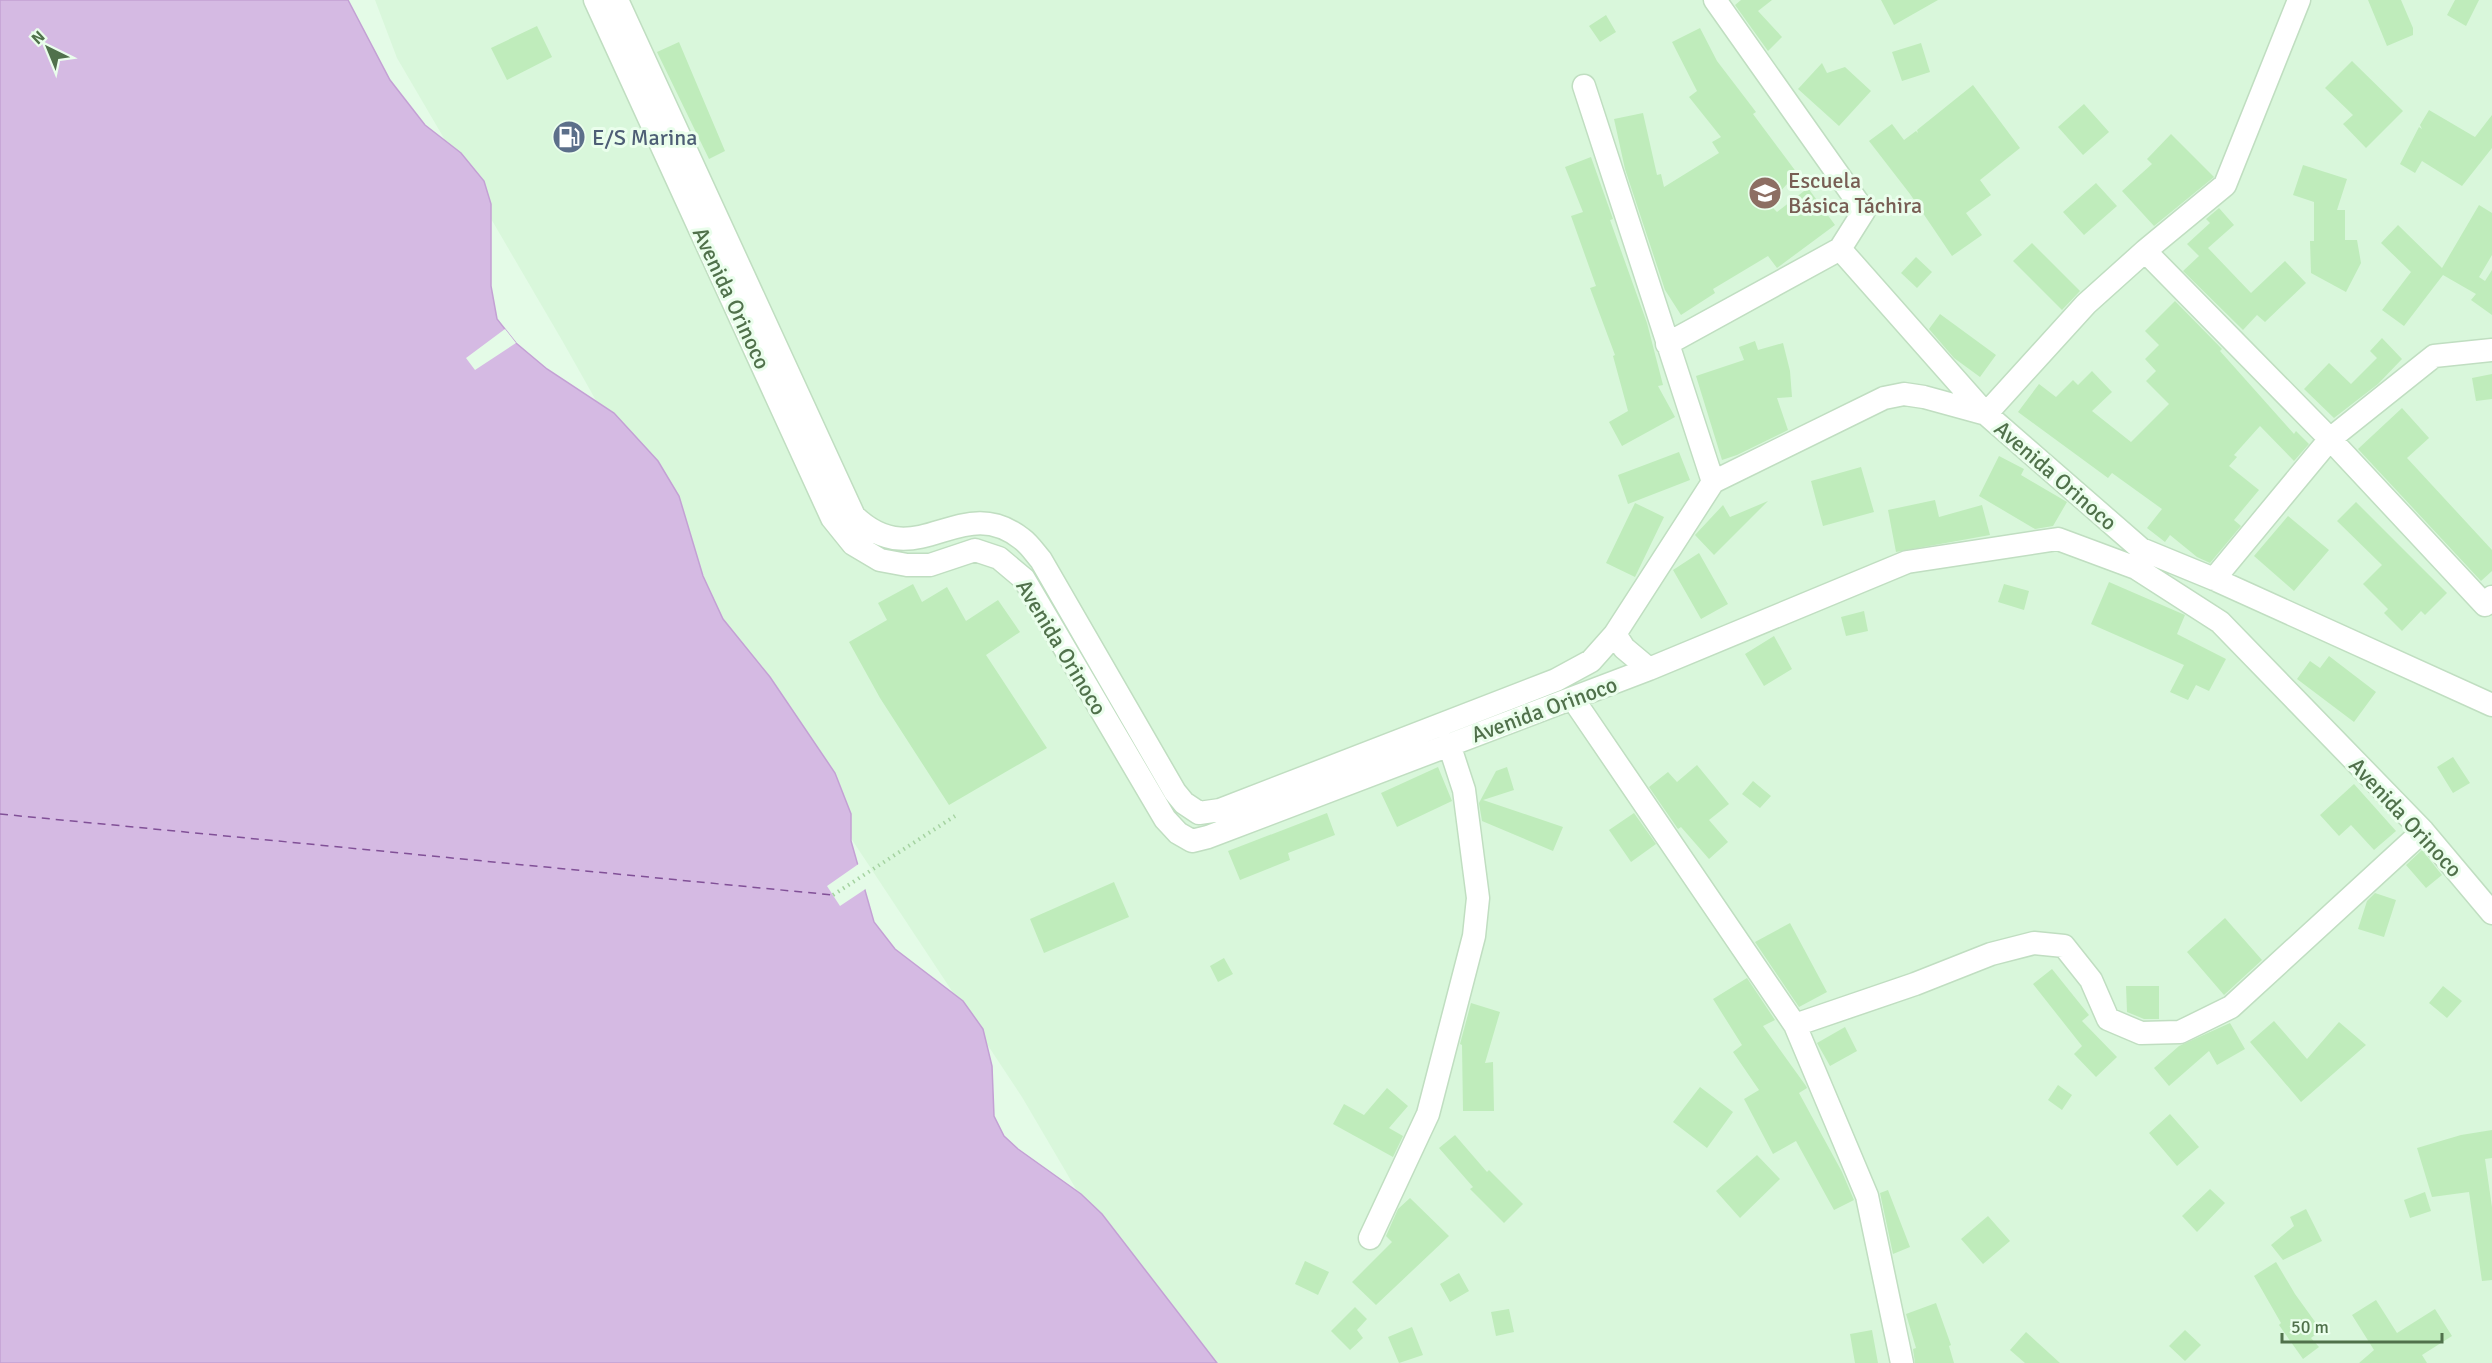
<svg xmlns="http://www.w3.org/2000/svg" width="2492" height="1363" font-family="Signika,sans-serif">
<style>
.residential{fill:#d9f7db}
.water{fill:#d5bae3;stroke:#c3a1d4;stroke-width:1.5}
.pier{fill:#e4fbe7}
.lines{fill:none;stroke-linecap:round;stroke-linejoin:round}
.ferry{stroke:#815097;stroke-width:1.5;stroke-dasharray:8 6;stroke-linecap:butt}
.building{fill:#bfecbb}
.minor-casing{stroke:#c0dec1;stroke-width:25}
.path{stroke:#a5d3a1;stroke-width:4;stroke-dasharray:1.5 4.5;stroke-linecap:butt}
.minor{stroke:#fff;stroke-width:22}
.labels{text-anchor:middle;stroke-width:6;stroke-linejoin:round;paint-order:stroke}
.service-label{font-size:22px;fill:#4e5e75;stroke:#eafeec;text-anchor:start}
.education-label{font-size:22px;fill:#785e54;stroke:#eafeec;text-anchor:start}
.street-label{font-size:22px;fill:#50714b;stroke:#eafeec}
</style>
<rect width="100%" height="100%" fill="#e4fbe7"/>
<!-- residential -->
<path class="residential" d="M375,0H2492V1363H1216L1110,1247L1022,1097L796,755L563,342L397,58Z"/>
<!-- water -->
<path class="water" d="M0,0H348L390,80L425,125L461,153L484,181L491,204V286L497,319L516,343L547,369L614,413L658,461L679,496L703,576L723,619L770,677L835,773L851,814V841L874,922L895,949L963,1001L983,1029L992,1066L994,1116L1004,1136L1018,1149L1081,1194L1102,1214L1217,1363H0Z"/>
<!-- pier -->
<path class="pier" d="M505,329L516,343L475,370L466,358Z
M860,863L867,888L840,906L827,886Z"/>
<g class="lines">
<!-- ferry -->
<path class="ferry" d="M0,814L833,895"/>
</g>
<!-- building -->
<path class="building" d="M1741,0H1772L1758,11L1782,37L1768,51L1735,5Z
M1881,0H1938L1894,25Z
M2368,0H2401L2413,28V35L2387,46Z
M2455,0H2479L2466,26L2447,15Z
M1606,15L1616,32L1600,42L1589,26Z
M537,26L552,57L507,80L491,48Z
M1700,28L1717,61L1756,112L1753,114L1797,173L1769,204L1777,212L1808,188L1835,225L1777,268L1768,256L1713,289L1715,293L1681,315L1665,290L1625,169L1614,119L1643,113L1657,175L1661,174L1664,187L1719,153L1712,142L1721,137L1689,97L1697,91L1672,42Z
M679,42L725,151L709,159L657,52Z
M1921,43L1930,72L1902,81L1892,52Z
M2352,61L2403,111L2366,148L2343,124L2353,115L2325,88Z
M1822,63L1827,73L1845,67L1871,91L1839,126L1798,89Z
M1973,85L2020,148L1980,180L1991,195L1966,213L1982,235L1952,256L1910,194L1869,141L1892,124L1904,140L1916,131L1918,133L1917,130Z
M2084,104L2109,132L2083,155L2058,127Z
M2429,110L2475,137L2492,115V148L2462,186L2422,161L2415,173L2400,164L2419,127L2422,129L2420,125Z
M2171,134L2214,177L2154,226L2122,191L2152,164L2147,159Z
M1591,157L1613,219L1610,220L1647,323L1663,385L1658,386L1675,417L1622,446L1609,422L1628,411L1613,356L1615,355L1590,288L1596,286L1571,216L1583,212L1565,167Z
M2303,165L2347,179L2337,210H2345V240H2357L2361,263L2346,292L2311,273L2310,241H2314V202L2293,195Z
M2096,183L2117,206L2084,235L2063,212Z
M2479,205L2492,213V255L2479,277L2485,281L2492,270V315L2471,300L2476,294L2443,275L2404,326L2382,310L2411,272L2381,243L2398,225L2442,268Z
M2219,208L2234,225L2208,248L2251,293L2285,261L2306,283L2265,322L2257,315L2243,330L2183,271L2199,256L2187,244L2210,223L2206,219Z
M2032,243L2080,291L2062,310L2013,261Z
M1916,257L1932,272L1917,288L1901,273Z
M2175,301L2222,349L2220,351L2294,434L2296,431L2309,444L2294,461L2260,426L2234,455L2237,457L2229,466L2259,490L2234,520L2241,526L2210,563L2197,557L2170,535L2165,542L2147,528L2162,509L2112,473L2108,478L2018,412L2039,384L2056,397L2073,380L2078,385L2092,371L2112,392L2092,411L2131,442L2169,404L2146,381L2156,371L2145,359L2159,345L2145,331Z
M1940,314L1996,355L1980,377L1954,358L1929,329Z
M2382,338L2402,359L2378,384L2334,418L2304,389L2329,363L2351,384L2377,358L2370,351Z
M1755,341L1758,350L1783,343L1790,371L1792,397L1777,398L1788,430L1737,455L1722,460L1696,376L1744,360L1739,347Z
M2492,374V399L2476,401L2472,378Z
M2402,408L2429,438L2407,458L2492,550V571L2481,581L2358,449Z
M1679,452L1690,480L1628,504L1618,475Z
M1999,456L2024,469L2021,475L2067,502L2053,526L2035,529L1979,496Z
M1861,467L1874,512L1823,526L1811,481Z
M1935,500L1939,517L1982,505L1990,535L1896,552L1888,510Z
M1768,501L1714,555L1695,535L1723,505L1730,517Z
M2356,502L2447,593L2425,615L2421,611L2402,631L2384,613L2388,609L2363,584L2382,565L2337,521Z
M1635,503L1664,517L1635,577L1606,563Z
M2288,516L2329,550L2294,591L2254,556Z
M1699,553L1728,604L1701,619L1673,570Z
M2109,582L2185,615L2177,634L2226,659L2209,691L2196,685L2188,700L2170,692L2184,665L2091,624Z
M913,584L922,602L947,587L966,621L998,600L1020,632L986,655L1047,748L949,805L880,698L849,642L887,620L878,603Z
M2004,584L2029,591L2024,610L1998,602Z
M1864,611L1868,631L1846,636L1841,617Z
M1774,636L1792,669L1764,686L1745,654Z
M2329,656L2376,692L2354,722L2297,679L2310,661L2320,668Z
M2453,757L2470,783L2453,793L2437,767Z
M1697,765L1729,804L1709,820L1728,842L1709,859L1681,827L1678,829L1649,787L1668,772L1677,782Z
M1438,767L1452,801L1397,827L1381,793Z
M1507,767L1514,790L1483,800L1563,827L1553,851L1482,821L1479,803L1496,771Z
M1753,781L1771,796L1760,808L1742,794Z
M2354,784L2396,831L2374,850L2351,825L2339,836L2320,815Z
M1327,813L1335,835L1288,853L1290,860L1240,880L1228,851Z
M1634,813L1656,844L1631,862L1609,830Z
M2422,850L2442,875L2426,888L2406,865Z
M1114,882L1129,917L1044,953L1030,919Z
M2375,893L2396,900L2384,937L2358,929L2367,901Z
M2225,918L2262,960L2224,995L2187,952Z
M1790,923L1827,992L1799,1007L1755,942Z
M1224,958L1233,974L1218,982L1210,966Z
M2052,969L2089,1015L2082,1021L2117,1057L2096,1077L2074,1054L2082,1046L2033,984Z
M1747,978L1775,1020L1763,1026L1806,1086L1807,1088L1799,1093L1842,1172L1854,1200L1834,1210L1796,1141L1773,1154L1744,1099L1759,1090L1733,1052L1742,1045L1713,999Z
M2126,986H2159V1019H2144L2127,1012Z
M2443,986L2462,1001L2447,1018L2429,1003Z
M1471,1003L1500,1012L1485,1063L1493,1062L1494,1111H1463L1462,1045L1460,1044Z
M2274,1021L2307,1059L2339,1022L2366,1045L2301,1102L2250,1042Z
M2230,1023L2245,1049L2217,1065L2209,1051L2169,1086L2154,1068L2179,1046Z
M1845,1027L1857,1051L1830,1066L1817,1043Z
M2058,1085L2072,1095L2062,1110L2048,1100Z
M1700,1087L1733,1112L1707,1148L1673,1122Z
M1387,1088L1408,1106L1389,1128L1403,1136L1393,1157L1333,1124L1344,1104L1364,1115Z
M2170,1114L2199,1147L2177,1166L2149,1133Z
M2492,1130V1158L2485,1159L2492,1207V1280L2482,1281L2469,1192L2432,1197L2417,1148L2461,1135Z
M1455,1135L1487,1172L1489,1170L1523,1204L1504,1223L1470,1189L1473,1187L1439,1148Z
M1757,1155L1780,1179L1740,1218L1716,1191Z
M2210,1189L2225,1203L2197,1232L2182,1216Z
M1888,1190L1910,1247L1893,1254L1880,1193Z
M2425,1192L2431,1211L2410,1218L2404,1200Z
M1410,1198L1449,1236L1376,1305L1352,1282L1392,1242L1386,1236L1398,1209Z
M2306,1209L2322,1241L2283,1260L2271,1245L2294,1226L2290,1217Z
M1988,1216L2010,1241L1983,1264L1961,1239Z
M1305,1261L1329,1272L1318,1295L1295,1284Z
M2276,1262L2295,1294L2321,1330L2311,1338L2319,1347L2303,1359L2279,1325L2281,1323L2254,1276Z
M1459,1273L1469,1291L1450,1302L1440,1284Z
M2376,1300L2397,1333L2435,1309L2452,1336L2422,1355L2427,1363H2359L2374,1350L2352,1315Z
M1936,1303L1951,1345L1949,1346L1954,1363H1915L1913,1349L1916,1348L1906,1314Z
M1355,1307L1367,1319L1357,1330L1363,1338L1350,1350L1331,1331Z
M1509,1309L1514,1332L1496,1336L1491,1312Z
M1412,1327L1423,1355L1399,1363L1388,1337Z
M1872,1330L1878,1363H1855L1850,1334Z
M2185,1330L2201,1345L2185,1361L2169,1346Z
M2026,1332L2060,1363H2025L2010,1350Z"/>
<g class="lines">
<defs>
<path id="minor" d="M595,0L832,518L853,544L880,560L907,565H930L975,550L999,558L1024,579L1165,819L1178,833L1192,841L1208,837L1649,669L1907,562L2058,539L2136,568L2220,622L2423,831L2492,913
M617,0L854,516C917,577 960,490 1022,539C1029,544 1035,553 1041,560L1175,792L1184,803L1199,813L1220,810L1556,680L1591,661L1615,634
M1715,0L1864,211L1840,249
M1584,86L1713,482
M2145,251L2330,439L2485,605L2492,597
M1667,344L1840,249L1986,414L2086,304L2145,251L2225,185L2299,0
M2214,579L2330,439L2434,356L2492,350
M1649,669L1624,648L1615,634L1713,482L1884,398L1904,394L1924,397L1986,414L2141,549L2214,579L2492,705
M1573,699L1795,1025L1867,1196L1902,1363
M1795,1025L1915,984L1991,954L2034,943L2064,946L2091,980L2108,1019L2141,1033L2180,1032L2231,1007L2423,831
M1370,1238L1428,1114L1474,936L1478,898L1464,790L1449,744"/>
</defs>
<!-- minor casing -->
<use href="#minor" class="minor-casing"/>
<!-- path -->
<path class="path" d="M833,895L955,816"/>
<!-- minor -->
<use href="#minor" class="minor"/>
</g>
<!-- icons -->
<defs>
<symbol id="fuel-disc" viewBox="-11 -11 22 22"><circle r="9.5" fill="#5c6f8a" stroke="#eafeec"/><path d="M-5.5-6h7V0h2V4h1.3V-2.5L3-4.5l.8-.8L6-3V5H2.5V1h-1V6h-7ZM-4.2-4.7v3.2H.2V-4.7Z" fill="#fff"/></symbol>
<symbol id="school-disc" viewBox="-11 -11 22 22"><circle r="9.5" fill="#8d6e63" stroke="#eafeec"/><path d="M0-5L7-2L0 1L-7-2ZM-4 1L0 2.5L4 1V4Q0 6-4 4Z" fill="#fff"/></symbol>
</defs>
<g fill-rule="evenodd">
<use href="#fuel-disc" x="550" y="118" width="38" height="38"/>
<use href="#school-disc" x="1746" y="174" width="38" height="38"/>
</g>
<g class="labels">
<!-- service labels -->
<g class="service-label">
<text x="592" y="145">E/S Marina</text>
</g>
<!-- education labels -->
<g class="education-label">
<text x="1788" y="188">Escuela<tspan x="1788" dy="25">Básica Táchira</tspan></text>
</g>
<!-- street labels -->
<g class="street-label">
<text transform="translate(732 298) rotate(65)" y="8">Avenida Orinoco</text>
<text transform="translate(2056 475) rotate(41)" y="8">Avenida Orinoco</text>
<text transform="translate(1062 647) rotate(59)" y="8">Avenida Orinoco</text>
<text transform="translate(1544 709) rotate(-20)" y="8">Avenida Orinoco</text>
<text transform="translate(2406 817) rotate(47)" y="8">Avenida Orinoco</text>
</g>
</g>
<!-- north arrow -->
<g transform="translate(48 48) rotate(317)" stroke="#eafeec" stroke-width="4.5" paint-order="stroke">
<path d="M0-4.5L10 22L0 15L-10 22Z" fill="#50714b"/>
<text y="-9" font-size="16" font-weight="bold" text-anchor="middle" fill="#50714b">N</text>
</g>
<!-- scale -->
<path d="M2282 1333v9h160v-9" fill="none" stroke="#50714b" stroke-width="3"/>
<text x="2291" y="1333" font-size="18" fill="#50714b" stroke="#eafeec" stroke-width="4.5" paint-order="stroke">50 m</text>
</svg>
